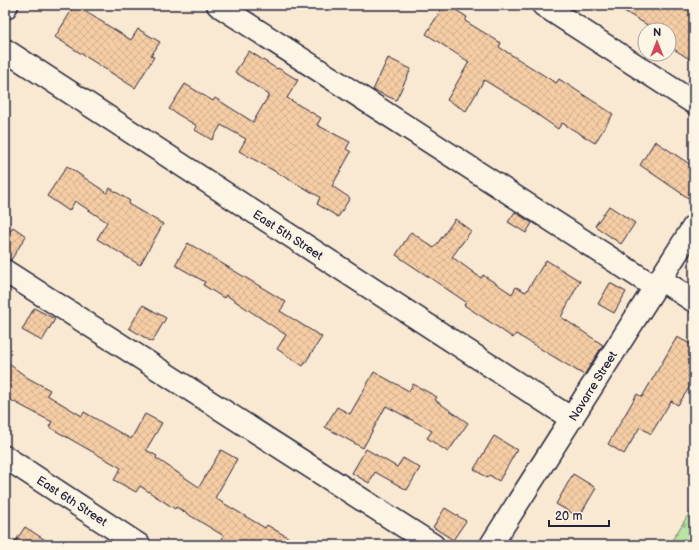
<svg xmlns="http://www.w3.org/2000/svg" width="699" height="550" font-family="'Balsamiq Sans',sans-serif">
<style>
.cemetery{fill:url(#cemetery-stones);stroke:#6e836e}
.building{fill:url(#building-cross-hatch);stroke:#22223b}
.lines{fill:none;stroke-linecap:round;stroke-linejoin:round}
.minor-casing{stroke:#22223b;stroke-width:25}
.minor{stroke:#fcf5e5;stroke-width:22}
.labels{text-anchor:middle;stroke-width:4;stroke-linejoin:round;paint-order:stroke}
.street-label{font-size:12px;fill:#22223b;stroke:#fcf5e5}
</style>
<defs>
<pattern id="cemetery-stones" width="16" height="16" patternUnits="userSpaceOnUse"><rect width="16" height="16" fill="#b9e4a2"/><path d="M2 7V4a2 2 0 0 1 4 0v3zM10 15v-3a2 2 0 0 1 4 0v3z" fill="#9fc38c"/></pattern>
<pattern id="building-cross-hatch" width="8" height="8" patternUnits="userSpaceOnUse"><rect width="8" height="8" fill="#f6cda5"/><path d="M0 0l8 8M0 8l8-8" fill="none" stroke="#d3b08f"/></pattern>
</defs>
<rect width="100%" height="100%" fill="#fae9d2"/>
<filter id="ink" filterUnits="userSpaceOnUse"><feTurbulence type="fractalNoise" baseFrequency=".025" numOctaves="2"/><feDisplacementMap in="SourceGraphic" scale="8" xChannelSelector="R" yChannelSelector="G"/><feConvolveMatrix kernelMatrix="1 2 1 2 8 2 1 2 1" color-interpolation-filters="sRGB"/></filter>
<g filter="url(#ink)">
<!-- cemetery -->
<path class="cemetery" d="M692,509L694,510V545H669Z"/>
<!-- building -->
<path class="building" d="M75,5L131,40L138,29L160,42L151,56L154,57L135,88L55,37Z
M444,5H448L467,17L465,21L501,43L499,47L556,83L559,79L613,114L595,143L562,123L558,129L515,99L484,80L466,111L447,100L469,62L426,34Z
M614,5H694V62L669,46V30H647L649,26Z
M249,51L277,69L278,68L298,80L287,98L321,118L317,125L350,142L346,149L351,152L332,186L350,198L338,217L317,204L320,197L239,151L246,139L221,125L212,140L195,130L197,126L169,109L185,84L213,101L215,98L253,122L269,95L235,72Z
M388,58L411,69L396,100L373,90Z
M655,141L694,167V202L640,165Z
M67,166L107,193L110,188L130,201L128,204L163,224L140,265L97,239L107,222L75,201L69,211L47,196Z
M609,206L635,223L621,244L595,226Z
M515,212L532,223L526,233L508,222Z
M455,219L471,231L452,257L481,278L483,275L512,294L516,287L526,292L546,260L580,281L561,317L603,345L584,375L516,334L513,338L493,324L464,305L466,302L396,255L411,232L434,248Z
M13,227L26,236L11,260L5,259V239Z
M188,243L286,302L280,311L322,337L303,366L277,349L286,335L226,295L224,298L203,285L205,282L175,265Z
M610,283L626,292L614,313L598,304Z
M143,305L166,318L152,342L129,328Z
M34,308L55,319L42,341L22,330Z
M677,337L694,346V380L678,405L671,401L651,434L640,427L624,454L608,444L637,394L642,397Z
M5,361L28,378L50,390L47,395L82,416L84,412L131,439L145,414L162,423L146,450L157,456L156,458L199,487L221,450L237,459L215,498L265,528L267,525L301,545H231L222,539L224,536L176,507L175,509L140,486L136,492L114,480L121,468L49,427L52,422L5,397Z
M374,372L409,391L413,384L437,397L435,400L468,423L448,452L427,438L432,431L386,406L363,448L325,427L337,407L350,414Z
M494,436L517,450L499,481L489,475L487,478L474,469Z
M366,449L397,467L403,458L420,468L407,490L375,472L369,483L352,473Z
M573,474L596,488L579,517L556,504Z
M445,508L466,521L453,540L433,527Z
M25,527L53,545H13Z"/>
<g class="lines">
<defs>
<path id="minor" d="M218,5L655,287
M543,5L694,103
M5,8L7,5
M5,50L572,419
M5,271L433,545
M660,279L694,301
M5,457L139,545
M491,545L694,226"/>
</defs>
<!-- minor casing -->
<use href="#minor" class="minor-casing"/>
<!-- minor -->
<use href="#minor" class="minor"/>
</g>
</g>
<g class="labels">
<!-- street labels -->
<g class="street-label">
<text transform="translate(288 235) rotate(33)" y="4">East 5th Street</text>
<text transform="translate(593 386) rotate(-58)" y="4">Navarre Street</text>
<text transform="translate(72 501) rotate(33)" y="4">East 6th Street</text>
</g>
</g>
<!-- margin -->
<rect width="699" height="550" fill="none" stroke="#fcf5e5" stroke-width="20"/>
<rect x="10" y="10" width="679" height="530" fill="none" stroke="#22223b" stroke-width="1.5" filter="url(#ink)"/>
<!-- north arrow -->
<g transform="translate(657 42)"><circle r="19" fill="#fcf5e5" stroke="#a5a1a1"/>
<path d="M0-3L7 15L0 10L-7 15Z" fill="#d1495b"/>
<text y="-6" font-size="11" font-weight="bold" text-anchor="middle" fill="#22223b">N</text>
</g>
<!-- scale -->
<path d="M549 520v6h60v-6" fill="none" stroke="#22223b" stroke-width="2"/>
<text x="555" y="520" font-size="12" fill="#22223b" stroke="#fcf5e5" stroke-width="3" paint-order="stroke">20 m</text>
</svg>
